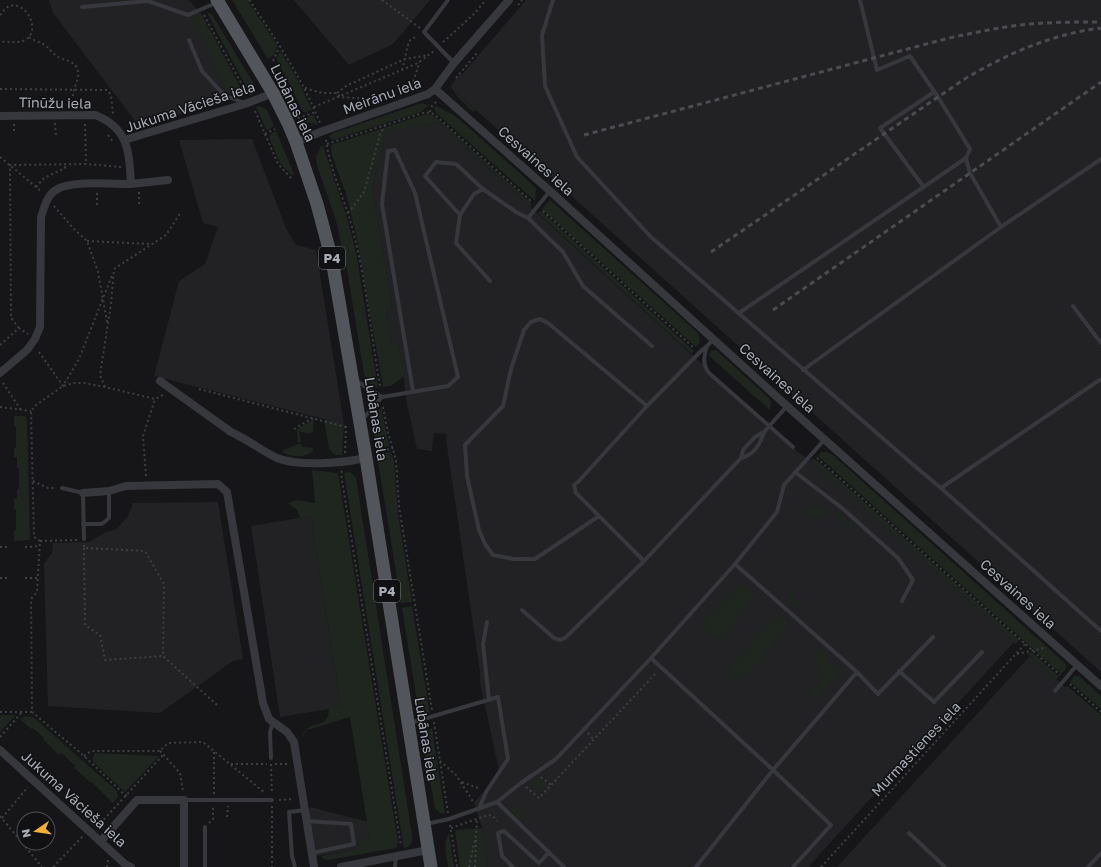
<svg xmlns="http://www.w3.org/2000/svg" width="1101" height="867" font-family="'Golos Text',sans-serif">
<style>
.built{fill:#222225}
.green{fill:#1e261f}
.lines{fill:none;stroke-linecap:round;stroke-linejoin:round}
.path{stroke:#3d3f44;stroke-width:2;stroke-dasharray:2 3;stroke-linecap:butt}
.service{stroke:#37383d;stroke-width:4}
.minor{stroke:#37383d;stroke-width:8}
.primary{stroke:#53555c;stroke-width:13}
.rail{stroke:#4a4c52;stroke-width:3;stroke-dasharray:5 4;stroke-linecap:butt}
.labels{text-anchor:middle;stroke-width:3;stroke-linejoin:round;paint-order:stroke}
.shield{fill:#111113;stroke:#7b7e86;stroke-width:1}
.shield-label{font-size:13px;font-weight:bold;fill:#a8adb8}
.street-label{font-size:14px;fill:#a8adb8;stroke:#111113}
</style>
<rect width="100%" height="100%" fill="#161618"/>
<!-- built -->
<path class="built" d="M49,0H189L203,17L232,88L222,102L139,126L53,13Z
M294,0H430L393,44L349,65Z
M526,0H1101V672L456,92L453,85Z
M438,122L798,452L813,462L981,611L1014,642L808,867H488L482,828L474,802L500,775L480,683V672L446,439L447,434L434,433L432,451L417,449L407,404L399,346L392,347L386,308L392,307L372,188L387,130Z
M252,139L286,228L296,245L316,250L344,424L154,376L179,281L205,264L218,227L203,223L179,140Z
M218,502L243,659L233,661L160,713L48,706L44,564L52,553L53,543L89,542L106,532L117,529L128,516L133,503Z
M311,516L341,707L280,717L251,526Z
M1030,656L1101,719V867H837Z
M311,807L367,822L369,836L357,842L358,849L316,856L313,850L307,809H310Z"/>
<!-- green -->
<path class="green" d="M232,0H247L278,46L274,55L268,59Z
M201,13L244,94H230L224,88L196,23L192,24V18Z
M207,13H211L254,84L255,90L253,94L251,96Z
M280,50L298,80L312,110L306,112H303L277,59Z
M460,74L461,75L453,85L456,92L475,110L473,112L457,96L451,87L452,84Z
M422,103L429,105L421,112L333,140L329,137L333,133Z
M260,106L267,110L274,126L268,130L266,129L256,107Z
M436,106L452,114L466,125L536,188L535,201L436,113L434,108Z
M426,114L432,115L438,119L532,204L531,207L438,122L387,131L372,188L392,307L386,309L392,346H399L404,376L391,386L383,387L356,234L346,194L332,155L331,145Z
M312,115L314,116L318,125L306,122L302,120Z
M276,131L294,174L292,175L280,163L269,137L270,135Z
M321,146H323L347,218L356,252L378,388L371,385L364,374L347,269L336,221L317,165L316,157Z
M550,200L698,333C700,339 701,342 696,347L542,209Z
M541,211L694,351L692,354L538,213Z
M712,350H716L769,398L771,403L770,410L708,355Z
M381,408L389,446L377,448C374,434 367,417 381,408Z
M14,416H25L27,419L30,540L14,541V531L16,530V509H14V499H17V489H19V468H17V457H14V448L16,447V427L14,426Z
M314,419L313,432L308,434L299,431L301,442L298,443L297,429Z
M324,419L344,424L342,455H335L329,449Z
M298,444H301L303,447L313,448V451C305,458 290,458 282,451Z
M391,452L394,461L398,514L412,602L401,603L377,455Z
M821,452H827L833,455L1066,664V669L1061,674L818,456Z
M813,459L818,461L1019,640L1016,644L981,611L810,460Z
M312,470L338,473L398,842L396,848L328,860L324,859L321,856L358,849L357,842L359,840L369,836L367,824L351,820L350,818L367,822L350,717L307,730L299,741C301,738 303,733 306,730C316,720 328,729 329,708L341,706L311,516L300,518L297,510L288,503L297,500L315,503Z
M350,472L356,478L412,835C413,842 411,846 404,849L344,473Z
M817,507L824,508L828,511L820,519L810,516L807,512L811,508Z
M837,511L843,515L856,527L852,530L834,513Z
M741,582L753,594L752,601L726,634L718,640L701,625Z
M782,586L800,602L796,606L790,599Z
M412,606L430,714C422,712 420,708 417,701L402,608Z
M778,614L790,624C783,632 775,639 769,648C756,664 756,670 736,681L728,670Z
M818,649L839,672L815,700L811,693L824,676L813,652Z
M1027,653H1033L1059,677L1056,679Z
M1074,676H1079L1101,696V709L1070,682Z
M1067,686L1101,715V719L1065,688Z
M0,715H15V716L0,732Z
M25,716L33,717L117,791L118,797L113,803L92,782L91,783L74,768L75,766L61,753L59,755L43,739L44,738L33,728L31,729L20,719Z
M432,728L445,814L440,813L435,808L423,742C425,737 426,731 432,728Z
M95,753L159,756L125,792L93,762V757Z
M542,779L548,783L540,790L532,783L537,780Z
M514,805L525,815L520,820L509,809Z
M482,828L488,867H460L455,830Z
M449,833L454,867H448C447,855 442,843 449,833Z"/>
<g class="lines">
<!-- path -->
<path class="path" d="M249,0C276,39 302,78 320,123
M382,0L420,28
M518,5L522,0
M0,15C3,12 5,8 9,6C26,0 42,31 25,40C18,44 8,41 0,42
M204,15L247,94
M29,37C34,41 41,42 46,46C50,49 53,54 58,57C65,61 75,60 78,71C80,79 73,87 73,96
M443,42L473,15L486,0
M273,61L280,46
M402,70L409,41L417,36
M456,78L477,53
M305,88L322,93H337L340,97L382,100
M0,89L107,90L111,95L113,114
M410,91L420,61
M337,93L346,86L405,59L429,55
M314,107L418,63L434,51
M255,111L278,164L293,180
M430,112L432,106L436,102
M298,118L316,112
M55,123L56,136
M14,124V133
M85,124L86,164
M265,134L275,129
M108,135L114,143
M326,140C330,170 344,198 352,227C366,279 371,334 380,386
M327,144L426,112L434,114L532,202
M0,157L42,192
M36,187L44,178L65,168V165
M139,192V207
M97,193V207
M54,206L73,228L87,241L98,272L107,322
M543,211L694,348
M348,213L359,199L364,192L380,135L385,125
M87,241L150,244
M19,328L11,318L10,165L86,164L121,167
M0,345L19,328L28,334
M39,352L63,386L79,359L113,273
M3,383L21,410
M105,387L100,375L111,304L114,269L166,235L181,212
M199,389L346,427
M0,407L31,411
M383,407L388,433L396,460L399,506L432,710
M294,429L313,418
M377,452L393,448
M345,453L346,425
M817,458L1060,675
M342,471L341,474L401,846
M146,476L143,436L155,399
M33,481L48,488H56
M77,540L40,541L37,592L31,599L32,712L84,756L125,795L129,797
M40,541L34,537L31,411L36,405L63,386L75,383H84L105,387L155,399L163,395
M84,545V548L145,551L164,584L163,656L217,705
M0,547H7
M25,547L39,546
M84,548L85,625L100,635L105,660L163,656
M0,578H7
M25,578H38
M1017,654L1044,648
M1070,684L1101,712
M0,712H32
M434,722L448,813
M588,733L594,740
M0,737L22,712
M160,751L180,773L183,791
M84,756L91,751H160L168,743L203,742L265,793
M440,761L456,775L474,803
M231,764H267
M271,764L272,794
M275,764H289
M541,777L551,785
M462,782C468,785 474,786 480,789
M526,787L539,798L657,672
M214,794V751
M279,800L294,799
M272,806V867
M0,816L42,867
M227,817L228,806
M2,818L28,787
M209,823L213,819V806
M450,825L457,867
M97,827L163,755
M451,828L488,815L493,816L497,821
M53,867L83,836
M107,867L108,860
M469,867L476,835L477,819
M475,867L476,840
M821,867L1025,644"/>
<!-- service -->
<path class="service" d="M448,0L424,32L454,63
M553,0L542,35L545,86L577,157L651,237L917,468L941,488L1101,631
M82,7L148,1L188,15L216,3
M189,40L202,71L224,95L244,103
M966,158L970,173L1001,227
M923,186L880,128L934,92
M483,189L474,194L460,215L456,243L490,281
M460,215L425,176L436,162L456,164L483,189L516,212L528,218L550,191
M528,218L563,252L583,286L652,346
M1073,306L1101,343
M739,313L966,158L970,149L938,97L910,56L877,70L860,0
M707,346C704,356 702,364 709,373L793,447
M803,370L1001,227L1101,159
M355,380L382,397
M647,406L703,349L707,346L714,339
M362,420L382,397L448,386L458,377L415,193L395,150L388,151L382,204L413,391
M741,458C754,455 760,445 764,432
M795,472L842,508L898,558L913,580L902,601
M62,488L83,493L84,539
M941,488L1101,379
M83,524H102L109,518V491
M644,561L741,458L743,450L755,437L764,432L787,406
M735,564L857,672L878,694L933,637
M522,610L554,638L560,640L565,638L644,561L576,493L574,485L578,482L647,406L548,323L540,319L531,322L524,330L511,369L503,406L465,445L467,476L479,530L485,544L493,555L514,559H535L599,516
M487,622L483,644L489,700
M651,658L773,770L831,825L793,867
M899,671L934,702L982,652
M1055,691L1077,665
M410,723L498,697L508,759L486,792L479,809
M271,758L270,732L273,722
M184,800H272
M497,802L564,867
M307,821L351,824L354,844L312,853
M426,824L449,819L497,802L521,783L556,759L651,658L735,564L777,512L784,485L825,439
M909,833L945,867
M205,867V827
M295,867L292,856L289,812L305,810
M395,867L396,856
M513,867L502,856L498,833L504,831L539,863L549,852
M696,867L773,770L857,672
M1088,867L1101,853"/>
<!-- minor -->
<path class="minor" d="M435,89L550,191L787,406L1101,686
M0,116L95,115C129,128 129,152 131,184C113,184 70,180 56,190C47,195 44,208 41,217L40,327L35,339L27,350L0,373
M124,140L245,104L273,93
M296,142L323,131L428,94L435,89L454,63L509,0
M131,184L168,180
M160,381L231,432C247,439 262,451 277,458C299,467 342,463 366,458
M83,493L109,491L126,486L218,484L227,492L263,703L269,719L287,732L294,742L314,867
M0,750L125,864L131,867
M101,841L137,800H184V867
M341,867L428,850"/>
<!-- primary -->
<path class="primary" d="M217,0L273,93L288,123L296,142L317,204L332,260L366,458L431,867"/>
<!-- rail -->
<path class="rail" d="M584,135L949,38C973,33 996,28 1020,25C1047,22 1074,22 1101,22
M711,252L963,80C1006,54 1052,34 1101,28
M773,310L1101,82"/>
</g>
<g class="labels">
<!-- shield labels -->
<g class="shield">
<rect x="319" y="247" width="26" height="22" rx="3"/>
<rect x="374" y="580" width="26" height="22" rx="3"/>
</g>
<g class="shield-label">
<text x="332" y="263">P4</text>
<text x="387" y="596">P4</text>
</g>
<!-- street labels -->
<g class="street-label">
<text transform="translate(382 96) rotate(-20)" y="5">Meirānu iela</text>
<text transform="translate(55 103) rotate(1)" y="5">Tīnūžu iela</text>
<text transform="translate(293 103) rotate(64)" y="5">Lubānas iela</text>
<text transform="translate(190 107) rotate(-18)" y="5">Jukuma Vācieša iela</text>
<text transform="translate(536 161) rotate(42)" y="5">Cesvaines iela</text>
<text transform="translate(777 378) rotate(42)" y="5">Cesvaines iela</text>
<text transform="translate(376 419) rotate(81)" y="5">Lubānas iela</text>
<text transform="translate(1018 594) rotate(42)" y="5">Cesvaines iela</text>
<text transform="translate(426 739) rotate(81)" y="5">Lubānas iela</text>
<text transform="translate(916 749) rotate(-47)" y="5">Murmastienes iela</text>
<text transform="translate(74 799) rotate(42)" y="5">Jukuma Vācieša iela</text>
</g>
</g>
<!-- north arrow -->
<g transform="translate(36 831) rotate(257)"><circle r="19" fill="#111113" stroke="#4d4f55"/>
<path d="M0-3L7 15L0 10L-7 15Z" fill="#f2b134"/>
<text y="-6" font-size="11" font-weight="bold" text-anchor="middle" fill="#a8adb8">N</text>
</g>
</svg>
